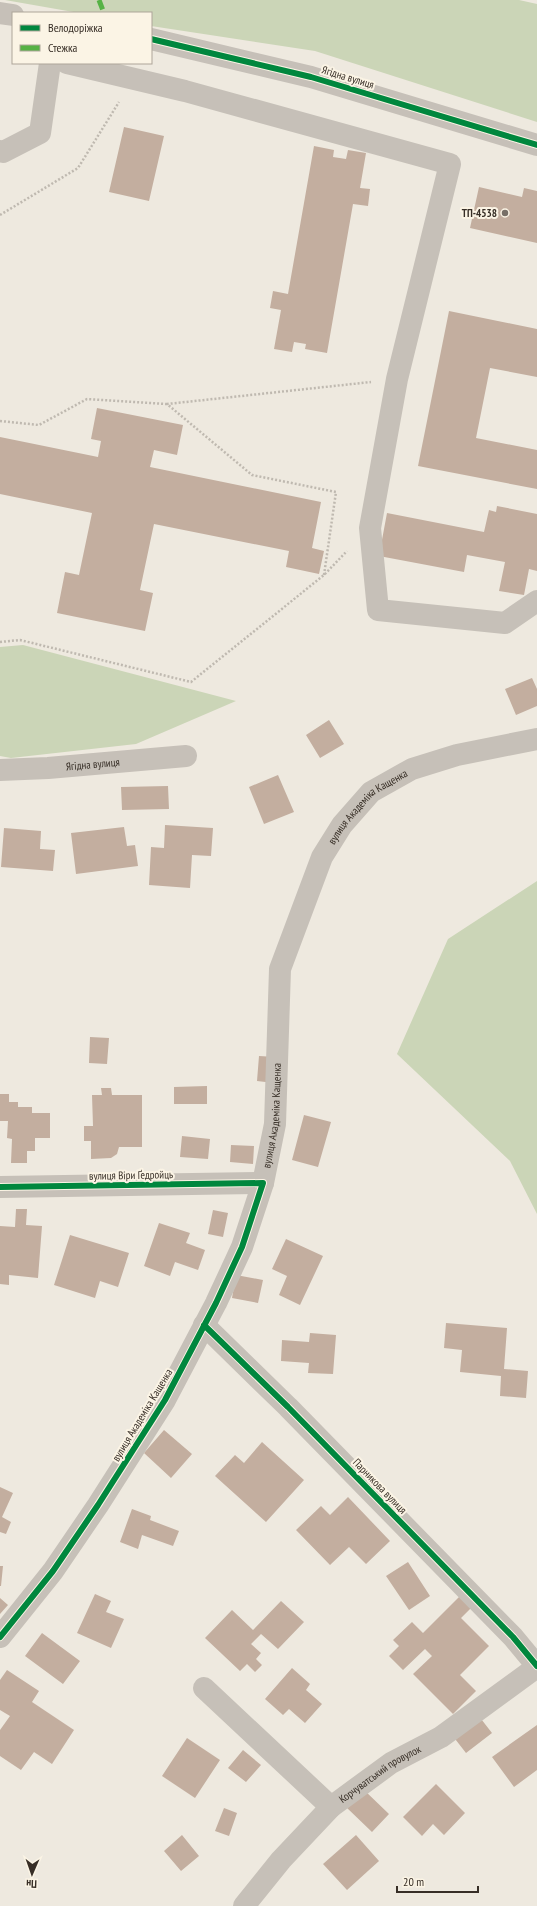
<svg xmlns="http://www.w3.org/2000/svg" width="537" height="1906" font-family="'PT Sans Narrow',sans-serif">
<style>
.green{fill:#cbd5b7}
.building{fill:#c3ae9f}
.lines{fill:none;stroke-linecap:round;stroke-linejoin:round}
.path{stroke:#bfb9b0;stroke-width:2.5;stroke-dasharray:2 2;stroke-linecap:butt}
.minor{stroke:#c6c0b8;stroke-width:22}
.quiet{stroke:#56b245;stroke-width:5;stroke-dasharray:10 5;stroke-linecap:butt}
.cycleway-casing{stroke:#fbf4e5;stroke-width:8}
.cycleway{stroke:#00873e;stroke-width:6}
.poi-dot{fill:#776f67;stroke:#fbf4e5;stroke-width:1.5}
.labels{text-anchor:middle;stroke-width:4;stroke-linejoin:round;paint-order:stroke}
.street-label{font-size:11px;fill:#372e26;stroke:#fbf4e5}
.poi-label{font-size:11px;font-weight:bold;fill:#372e26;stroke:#fbf4e5;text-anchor:end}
</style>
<rect width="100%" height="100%" fill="#eee9df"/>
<!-- green -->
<path class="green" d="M5,0H519L537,4V122L315,51L151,26V13H79Z
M23,645L236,701L136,744L11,758L0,756V647Z
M537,881V1214L510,1161L397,1054L448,939Z"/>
<!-- building -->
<path class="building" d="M124,127L164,136L149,201L109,192Z
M314,146L334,150L333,157L346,159L348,150L366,153L360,188L370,189L368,206L353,204L327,353L305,349L306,344L294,342L292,352L274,349L281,310L270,308L273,291L288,294Z
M479,187L522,197L524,188L537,191V243L470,228Z
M449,311L537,329V377L490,368L476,438L537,450V489L418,466Z
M97,408L183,425L177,455L154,450L150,467L321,502L312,548L324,551L319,574L286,567L289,551L154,524L140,590L153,593L145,631L57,613L65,572L79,575L92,513L0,494V437L98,457L101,441L91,439Z
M497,506L537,514V571L529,569L524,595L499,591L505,562L467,555L464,572L379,556L387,513L484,532L489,510L496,512Z
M532,678L537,689V706L516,715L505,689Z
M329,720L344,744L320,758L306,735Z
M278,775L294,812L264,824L249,787Z
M168,786L169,809L122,810L121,787Z
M165,825L213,828L211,856L192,855L190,888L149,885L151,847L164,848Z
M124,827L127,846L135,845L138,866L76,874L71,833Z
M4,828L41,831L40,849L55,850L53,871L1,867Z
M90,1037L109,1038L107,1064L89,1063Z
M259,1056L276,1057L274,1083L257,1081Z
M207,1086V1104H174V1087Z
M101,1088H111L112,1095H142V1147H119L117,1154L111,1158L91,1159V1141H84V1126H93L92,1095H102Z
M0,1094H9V1102H18V1107H32V1113H50V1138H35V1151H27V1163H11L12,1139L7,1138L8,1121H0Z
M304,1115L331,1122L318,1167L292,1160Z
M182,1136L210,1139L208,1159L180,1157Z
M231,1145L254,1146L253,1164L230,1162Z
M16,1209H27L26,1225L42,1226L38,1278L9,1275V1285L0,1284V1226L15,1227Z
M213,1210L228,1213L223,1237L208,1234Z
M159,1223L190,1233L186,1243L205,1250L198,1270L175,1262L170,1276L144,1266Z
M70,1235L129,1253L118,1287L100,1281L95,1298L54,1285Z
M286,1239L323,1256L300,1305L279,1295L287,1276L272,1269Z
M236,1275L263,1280L258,1303L232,1298Z
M446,1323L507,1328L504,1369L528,1371L526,1398L500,1396L501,1376L460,1372L462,1350L444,1348Z
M310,1333L336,1335L333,1374L308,1373L309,1363L281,1361L282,1340L309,1342Z
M164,1430L192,1454L171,1478L144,1453Z
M262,1442L304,1480L266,1522L215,1476L235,1455L244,1463Z
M0,1487L13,1493L2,1517L11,1522L6,1534L0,1532Z
M348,1497L390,1541L366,1564L349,1547L330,1565L296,1530L321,1506L330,1515Z
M132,1509L151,1516L150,1520L179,1531L173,1546L142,1535L138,1549L120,1542Z
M408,1562L430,1596L409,1610L386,1576Z
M0,1566H3L1,1586H0Z
M95,1594L111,1601L106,1612L124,1619L111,1648L77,1633Z
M461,1595L472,1607L461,1618L489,1646L460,1675L476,1691L453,1714L413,1674L432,1656L425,1649L403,1670L389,1656L399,1646L393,1640L412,1622L423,1633Z
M0,1598L8,1605L0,1614Z
M281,1601L304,1622L278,1649L261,1634L251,1644L261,1653L256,1659L262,1665L255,1672L247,1664L240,1671L205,1638L232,1610L253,1630Z
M42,1633L80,1661L63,1684L25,1656Z
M292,1668L310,1684L306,1690L322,1704L305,1723L289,1709L283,1715L265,1699Z
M7,1670L39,1691L32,1702L74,1730L52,1764L34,1752L21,1770L0,1756V1730L10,1716L0,1710V1680Z
M478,1715L492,1733L466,1753L452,1735Z
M537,1725V1770L514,1787L492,1757Z
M187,1738L220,1760L195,1798L162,1776Z
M243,1750L261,1765L246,1782L228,1768Z
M436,1784L465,1813L444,1835L433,1824L422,1836L403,1817Z
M363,1789L389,1814L372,1832L346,1807Z
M224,1808L237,1813L229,1836L215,1831Z
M182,1835L199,1856L181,1871L164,1851Z
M356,1835L379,1861L347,1890L323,1864Z"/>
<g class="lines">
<!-- path -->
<path class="path" d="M0,215L78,168L119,102
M0,421L39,425L87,399L167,404
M324,575L336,492L252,475L167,404L371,382
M0,642L20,640L191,682L324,575L347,551"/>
<!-- minor -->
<g class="minor">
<path d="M0,13L13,15"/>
<path d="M151,39L311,77L537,145"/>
<path d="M67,63L185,91L450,164L397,379L370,528L378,610L505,623L537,601"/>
<path d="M0,151L3,152L40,133L50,63"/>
<path id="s1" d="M0,770L48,768L186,756"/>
<path d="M0,1187L263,1183"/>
<path d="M204,1325L288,1407L513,1637L537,1666"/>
<path id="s2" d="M0,1637L53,1571L98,1505L165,1400L216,1303L242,1247L263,1183L275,1124L280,969L322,857L342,825L371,792L412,769L457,755L537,739"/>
<path d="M204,1688L331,1807"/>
<path id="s3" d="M244,1906L281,1860L331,1807L391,1763L441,1737L537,1667"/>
</g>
<!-- quiet -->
<path class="quiet" d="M99,0L104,13"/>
<defs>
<path id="cycleway" d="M151,39L311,77L537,145
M0,1187L263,1183L242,1247L216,1303L165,1400L98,1505L53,1571L0,1637
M204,1325L288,1407L513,1637L537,1666"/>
</defs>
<!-- cycleway casing -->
<use href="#cycleway" class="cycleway-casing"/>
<!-- cycleway -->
<use href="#cycleway" class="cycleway"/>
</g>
<!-- markers -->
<circle class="poi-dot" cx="505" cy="213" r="4"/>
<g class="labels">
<!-- street labels -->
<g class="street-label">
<text transform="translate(348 77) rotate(17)" y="4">Ягідна вулиця</text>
<text dy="4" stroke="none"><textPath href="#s1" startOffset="93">Ягідна вулиця</textPath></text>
<text dy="4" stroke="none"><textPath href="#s2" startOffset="932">вулиця Академіка Кащенка</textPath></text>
<text dy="4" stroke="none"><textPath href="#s2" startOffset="596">вулиця Академіка Кащенка</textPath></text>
<text transform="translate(131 1175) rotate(-1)" y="4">вулиця Віри Ґедройць</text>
<text transform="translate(142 1415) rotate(-59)" y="4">вулиця Академіка Кащенка</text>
<text transform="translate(380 1486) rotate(46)" y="4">Парникова вулиця</text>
<text dy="4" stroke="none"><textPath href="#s3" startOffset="191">Корчуватський провулок</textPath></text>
</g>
<!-- poi labels -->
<g class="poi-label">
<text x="497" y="217">ТП-4538</text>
</g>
</g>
<!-- legend -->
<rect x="12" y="12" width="140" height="52" fill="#fbf4e5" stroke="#ada599"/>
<rect x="20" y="25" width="20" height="6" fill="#00873e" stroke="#ada599"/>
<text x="48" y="32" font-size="12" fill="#372e26">Велодоріжка</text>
<rect x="20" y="45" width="20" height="6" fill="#56b245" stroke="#ada599"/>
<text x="48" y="52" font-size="12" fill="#372e26">Стежка</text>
<!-- north arrow -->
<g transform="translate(32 1874) rotate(182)" stroke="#fbf4e5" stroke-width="3" paint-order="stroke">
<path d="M0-3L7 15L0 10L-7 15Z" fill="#372e26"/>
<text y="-6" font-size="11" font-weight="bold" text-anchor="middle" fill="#372e26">Пн</text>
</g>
<!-- scale -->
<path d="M397 1886v6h81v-6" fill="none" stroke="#372e26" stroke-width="2"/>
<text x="403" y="1886" font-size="12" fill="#372e26" stroke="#fbf4e5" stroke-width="3" paint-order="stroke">20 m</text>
</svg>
